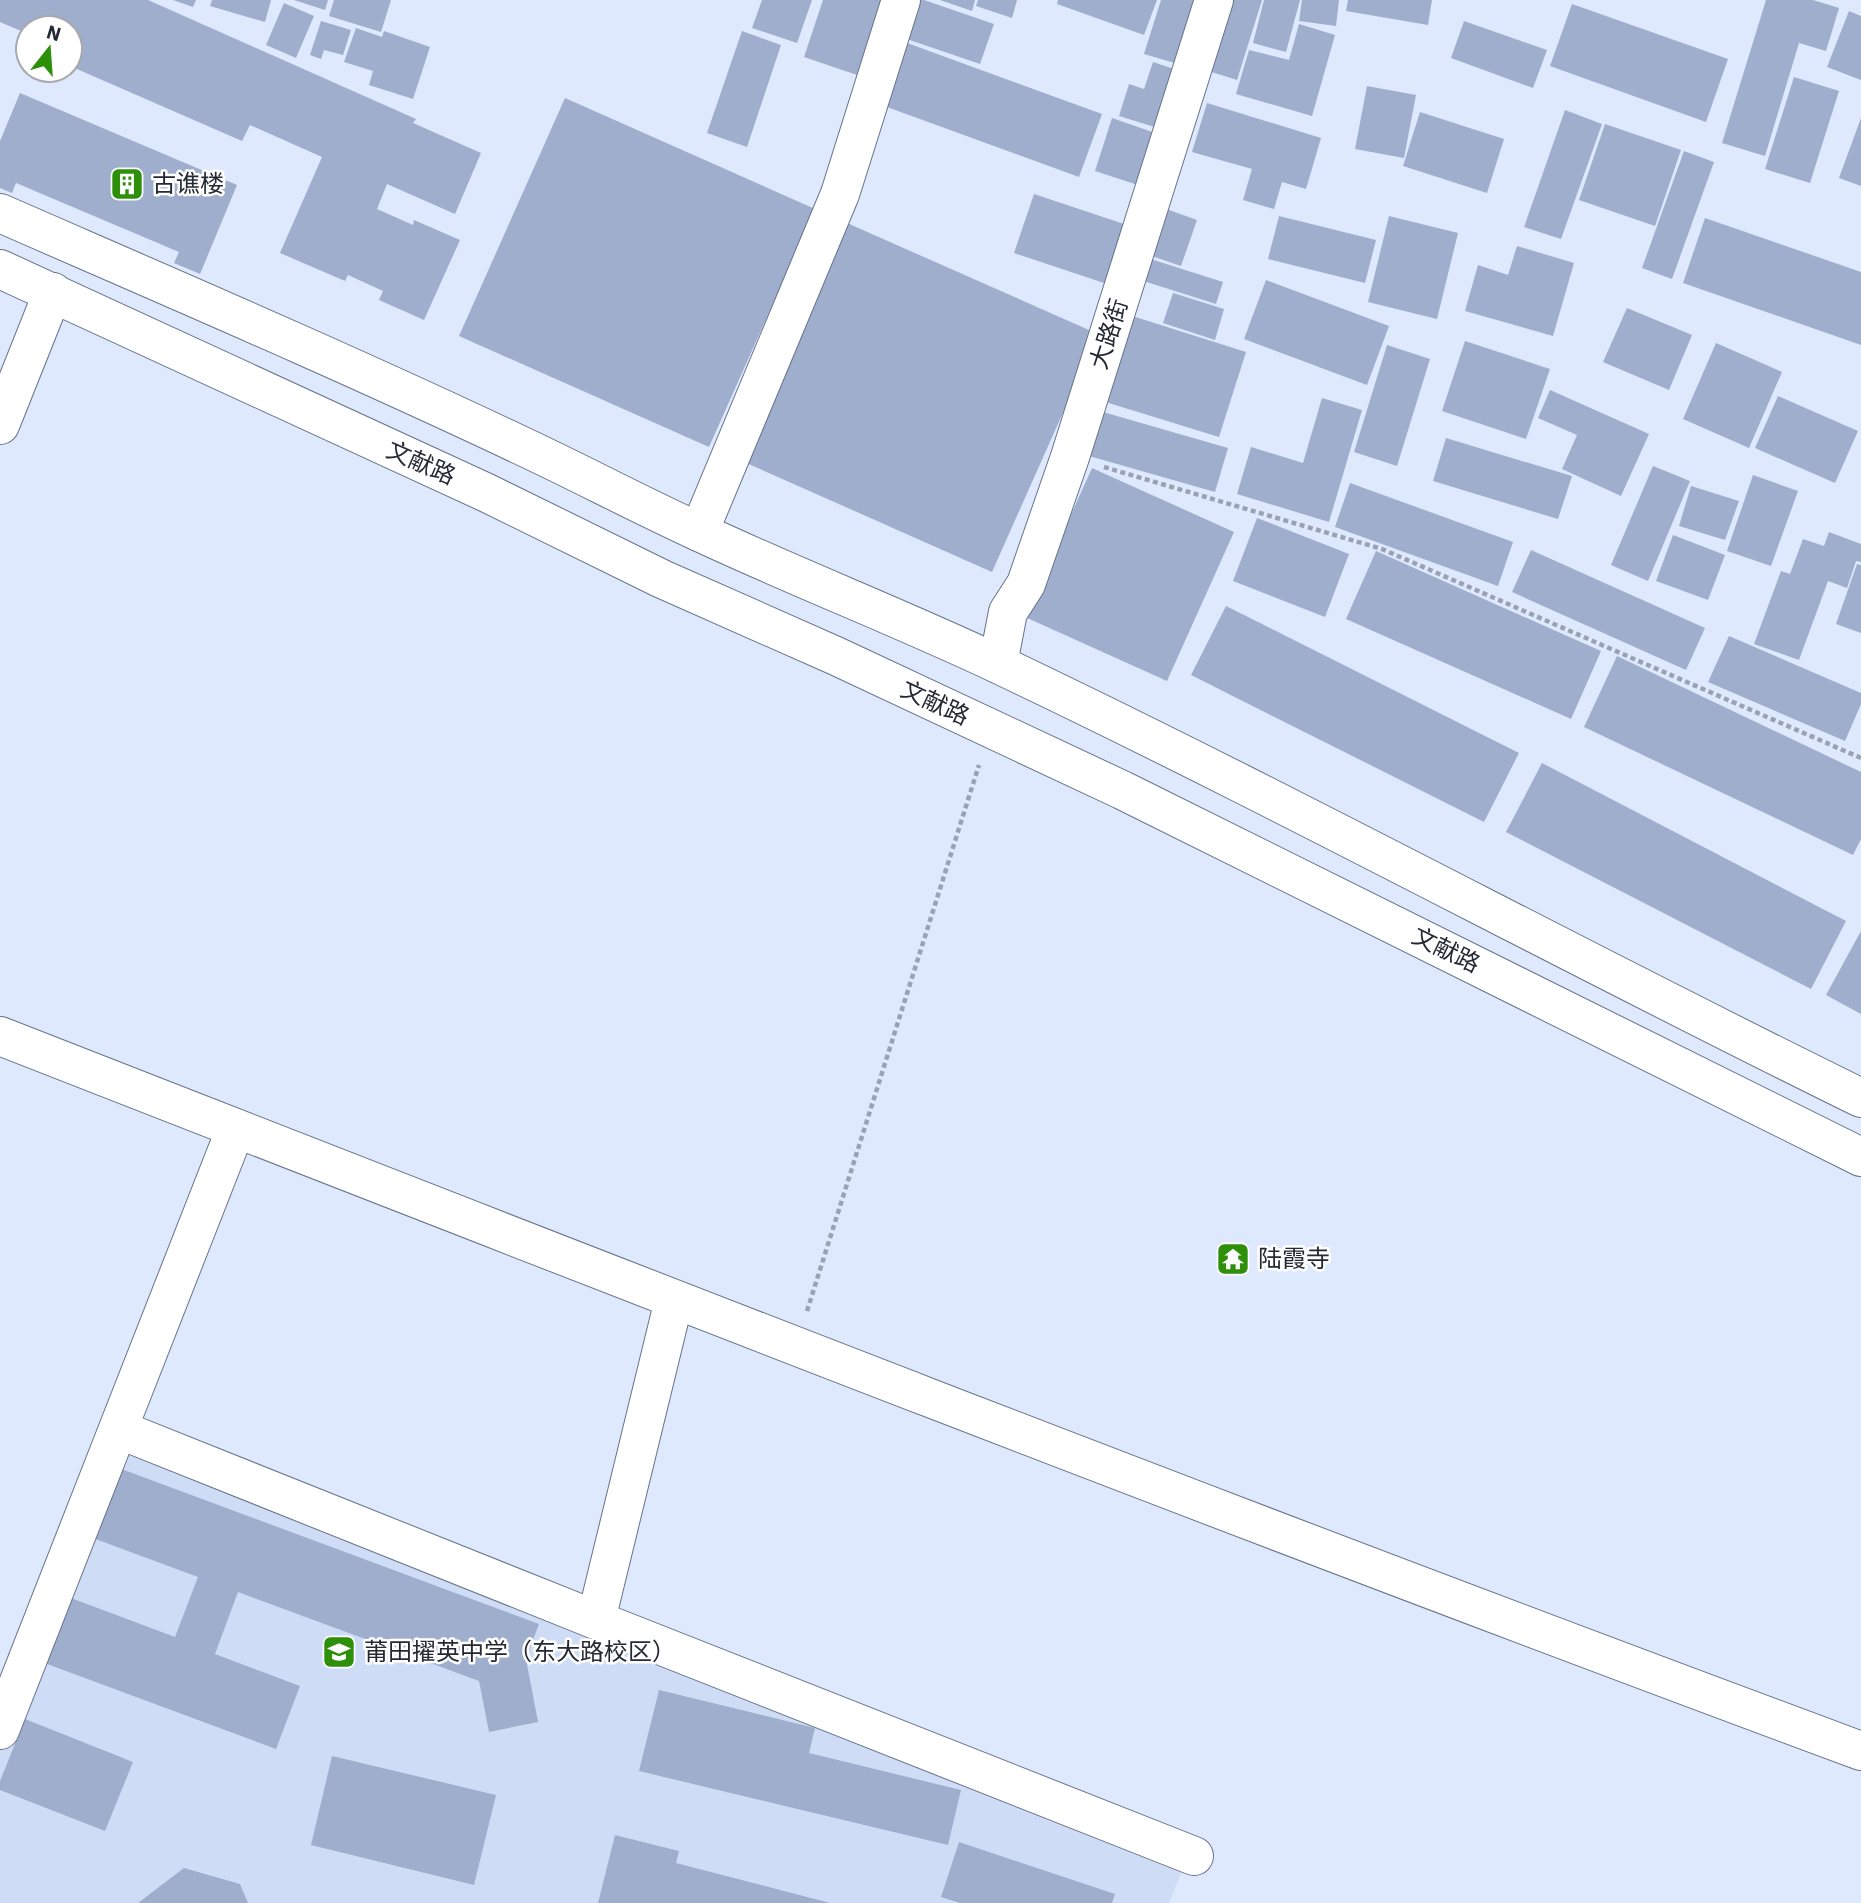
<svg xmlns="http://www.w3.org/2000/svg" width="1861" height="1903" font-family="'IBM Plex Sans','Noto Sans SC',sans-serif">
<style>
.built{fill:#cfdcf6}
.building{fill:#9eaecc}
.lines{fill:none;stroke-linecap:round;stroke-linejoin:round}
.minor-casing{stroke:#667389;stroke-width:40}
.major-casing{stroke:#667389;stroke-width:40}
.path{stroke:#99a2b2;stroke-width:4.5;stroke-dasharray:5 3.5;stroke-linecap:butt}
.minor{stroke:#fff;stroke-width:38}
.major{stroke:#fff;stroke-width:38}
.labels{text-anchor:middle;stroke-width:5;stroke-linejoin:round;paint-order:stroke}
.poi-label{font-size:24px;fill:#242933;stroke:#fff;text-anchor:start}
.street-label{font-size:24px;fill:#242933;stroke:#fff}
</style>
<rect width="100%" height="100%" fill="#dee9fe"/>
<!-- built -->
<path class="built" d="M119,1439L1184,1866L1169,1903H0V1744Z"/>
<!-- building -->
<path class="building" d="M0,0H148L416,119L413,123L481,153L455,214L387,184L377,209L413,225L414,220L460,240L424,320L379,300L383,291L348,275L345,281L280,253L322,157L250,125L242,141L70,66V28H28V34L0,22Z
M173,0H196L193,7Z
M212,0H271L265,22L210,6Z
M294,0H328L325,10Z
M334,0H391L381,32L329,16Z
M762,0H812L797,43L752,28Z
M823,0H886L860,76L804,57Z
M910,0H924L994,24L980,64L898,36Z
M940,0H975L972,11Z
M978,0H1017L1012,18L976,6Z
M1058,0H1157L1144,35L1057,4Z
M1161,0H1205L1185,66L1144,54Z
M1224,0H1262L1237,80L1202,69Z
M1264,0H1300L1286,52L1253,43Z
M1302,0H1339L1336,26L1299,21Z
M1348,0H1432L1428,25L1346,11Z
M1766,0H1813L1839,8L1826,51L1799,43L1765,156L1722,143Z
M284,3L314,16L296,58L266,45Z
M1572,4L1728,59L1706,122L1550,66Z
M1849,11L1861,16V80L1827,67Z
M321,21L351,30L343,55L324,50L321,59L310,55Z
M1464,21L1547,50L1533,88L1451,58Z
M1299,24L1335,35L1312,116L1236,94L1249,50L1289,60Z
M356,28L382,37L384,31L430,47L413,99L369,85L373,71L344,62Z
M742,31L781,45L747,147L707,133Z
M899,40L1102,114L1079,177L876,103Z
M1153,62L1180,71L1161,129L1119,116L1129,84L1144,89Z
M1794,77L1839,91L1810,183L1765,169Z
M1367,86L1416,95L1404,158L1355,149Z
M20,93L237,185L200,274L174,263L179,252L16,183L12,193L0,188V141Z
M565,98L815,209L709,447L459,336Z
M1207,103L1321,138L1306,189L1282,182L1274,209L1243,200L1252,169L1192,152Z
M1565,110L1602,124L1561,239L1524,227Z
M1420,112L1504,139L1487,193L1403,166Z
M1112,118L1164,136L1147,188L1095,171Z
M1861,118V186L1839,178Z
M1605,124L1681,150L1655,226L1579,200Z
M1684,151L1714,162L1672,279L1642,268Z
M1034,194L1127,225L1107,284L1014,253Z
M1158,206L1197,220L1181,266L1143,253Z
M1279,216L1376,240L1365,283L1268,259Z
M1389,216L1458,233L1437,319L1368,302Z
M1705,218L1861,272V345L1683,283Z
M847,223L1098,334L992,572L742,461Z
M1517,246L1574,263L1553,336L1465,311L1478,265L1508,275Z
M1141,256L1223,282L1216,304L1134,278Z
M1266,280L1389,326L1367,385L1244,339Z
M1173,293L1224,309L1215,340L1163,323Z
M1627,308L1692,335L1669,390L1603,362Z
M1126,314L1246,352L1219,437L1099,400Z
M1465,341L1550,369L1526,439L1442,411Z
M1716,343L1782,372L1749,448L1683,419Z
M1387,345L1430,359L1397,466L1354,452Z
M1550,390L1649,434L1621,496L1562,469L1577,435L1538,418Z
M1778,396L1858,431L1835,483L1755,448Z
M1322,398L1362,410L1329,522L1237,494L1251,447L1303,463Z
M1096,410L1228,448L1215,492L1082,454Z
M1446,438L1572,476L1558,519L1433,481Z
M1653,466L1690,481L1648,581L1611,565Z
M1092,468L1234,532L1167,681L1025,617Z
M1753,475L1798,491L1771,566L1727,551Z
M1350,483L1513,542L1498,586L1335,527Z
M1691,486L1739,501L1725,540L1679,526Z
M1257,518L1349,554L1325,617L1233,581Z
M1829,532L1861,544V562L1856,561L1847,588L1828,581L1799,660L1754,644L1781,571L1790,574L1803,539L1824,546Z
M1673,535L1725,555L1708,600L1656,581Z
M1531,550L1705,628L1686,670L1512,592Z
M1376,551L1601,651L1571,719L1346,619Z
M1857,564L1861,565V633L1836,624Z
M1226,606L1519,753L1484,822L1191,675Z
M1729,636L1861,693V704L1845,741L1708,682Z
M1617,656L1861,772V839L1853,855L1584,727Z
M1542,763L1846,921L1811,989L1506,832Z
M1861,931V1014L1826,995Z
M116,1467L539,1624L526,1659L538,1722L489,1732L479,1681L238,1592L215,1654L300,1686L276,1749L39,1661L63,1595L175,1637L198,1577L90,1537Z
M659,1690L815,1728L809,1753L961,1790L948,1845L639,1771Z
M25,1719L133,1762L105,1831L0,1790V1781Z
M332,1756L496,1795L474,1885L311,1845Z
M615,1835L679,1851L676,1863L830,1903H598Z
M959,1842L1115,1894L1112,1903H960L941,1897Z
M184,1868L240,1884L248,1903H138Z"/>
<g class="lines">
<defs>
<path id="minor" d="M0,425L53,292
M699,532L840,194L901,0
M998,664L1008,612L1026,584L1070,457L1214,0
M0,1036C619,1278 1238,1520 1861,1751
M674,1300L596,1620L1194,1856
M118,1429L236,1128
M0,1730L118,1429L596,1620"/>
<path id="major" d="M0,213C174,289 349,364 520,445C580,473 638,504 697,531C797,578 901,618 1000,665C1290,803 1573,957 1861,1098
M0,269L487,493L662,579L836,656L1122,790L1861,1157"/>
</defs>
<!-- minor casing -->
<use href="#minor" class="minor-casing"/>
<!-- major casing -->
<use href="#major" class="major-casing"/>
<!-- path -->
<path class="path" d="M1104,467L1382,549L1861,758
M807,1311L979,765"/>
<!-- minor -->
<use href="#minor" class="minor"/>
<!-- major -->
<use href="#major" class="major"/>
</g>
<!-- icons -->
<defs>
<symbol id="building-square" viewBox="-11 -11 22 22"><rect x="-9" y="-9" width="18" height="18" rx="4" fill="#2e8f0a" stroke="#fff"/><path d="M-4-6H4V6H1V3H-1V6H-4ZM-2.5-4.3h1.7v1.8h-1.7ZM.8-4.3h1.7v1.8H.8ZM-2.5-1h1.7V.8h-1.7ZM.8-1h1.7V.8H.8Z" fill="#fff"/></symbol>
<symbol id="temple-square" viewBox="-11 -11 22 22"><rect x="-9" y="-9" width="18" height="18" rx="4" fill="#2e8f0a" stroke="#fff"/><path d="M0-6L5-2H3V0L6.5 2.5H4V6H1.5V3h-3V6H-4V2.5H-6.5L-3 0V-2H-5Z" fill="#fff"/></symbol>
<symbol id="school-square" viewBox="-11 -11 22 22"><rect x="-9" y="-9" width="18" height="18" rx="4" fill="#2e8f0a" stroke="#fff"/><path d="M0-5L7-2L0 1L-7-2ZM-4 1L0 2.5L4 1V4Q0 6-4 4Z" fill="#fff"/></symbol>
</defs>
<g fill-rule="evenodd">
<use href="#building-square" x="108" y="165" width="38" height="38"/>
<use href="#temple-square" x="1214" y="1240" width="38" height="38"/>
<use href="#school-square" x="320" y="1633" width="38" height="38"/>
</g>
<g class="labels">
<!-- poi labels -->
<g class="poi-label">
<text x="152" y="192">古谯楼</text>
<text x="1258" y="1267">陆霞寺</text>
<text x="364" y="1660">莆田擢英中学（东大路校区）</text>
</g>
<!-- street labels -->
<g class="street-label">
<text transform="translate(1109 334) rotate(-72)" y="8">大路街</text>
<text transform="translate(421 463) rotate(24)" y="8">文献路</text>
<text transform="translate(935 703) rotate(25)" y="8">文献路</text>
<text transform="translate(1446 950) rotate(26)" y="8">文献路</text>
</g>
</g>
<!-- north arrow -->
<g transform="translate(49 49) rotate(17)"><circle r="33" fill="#ffffff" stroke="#a7a9ad" stroke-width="2"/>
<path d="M0-5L12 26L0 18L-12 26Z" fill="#2e8f0a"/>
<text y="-10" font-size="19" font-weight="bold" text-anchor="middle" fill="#242933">N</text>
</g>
</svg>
